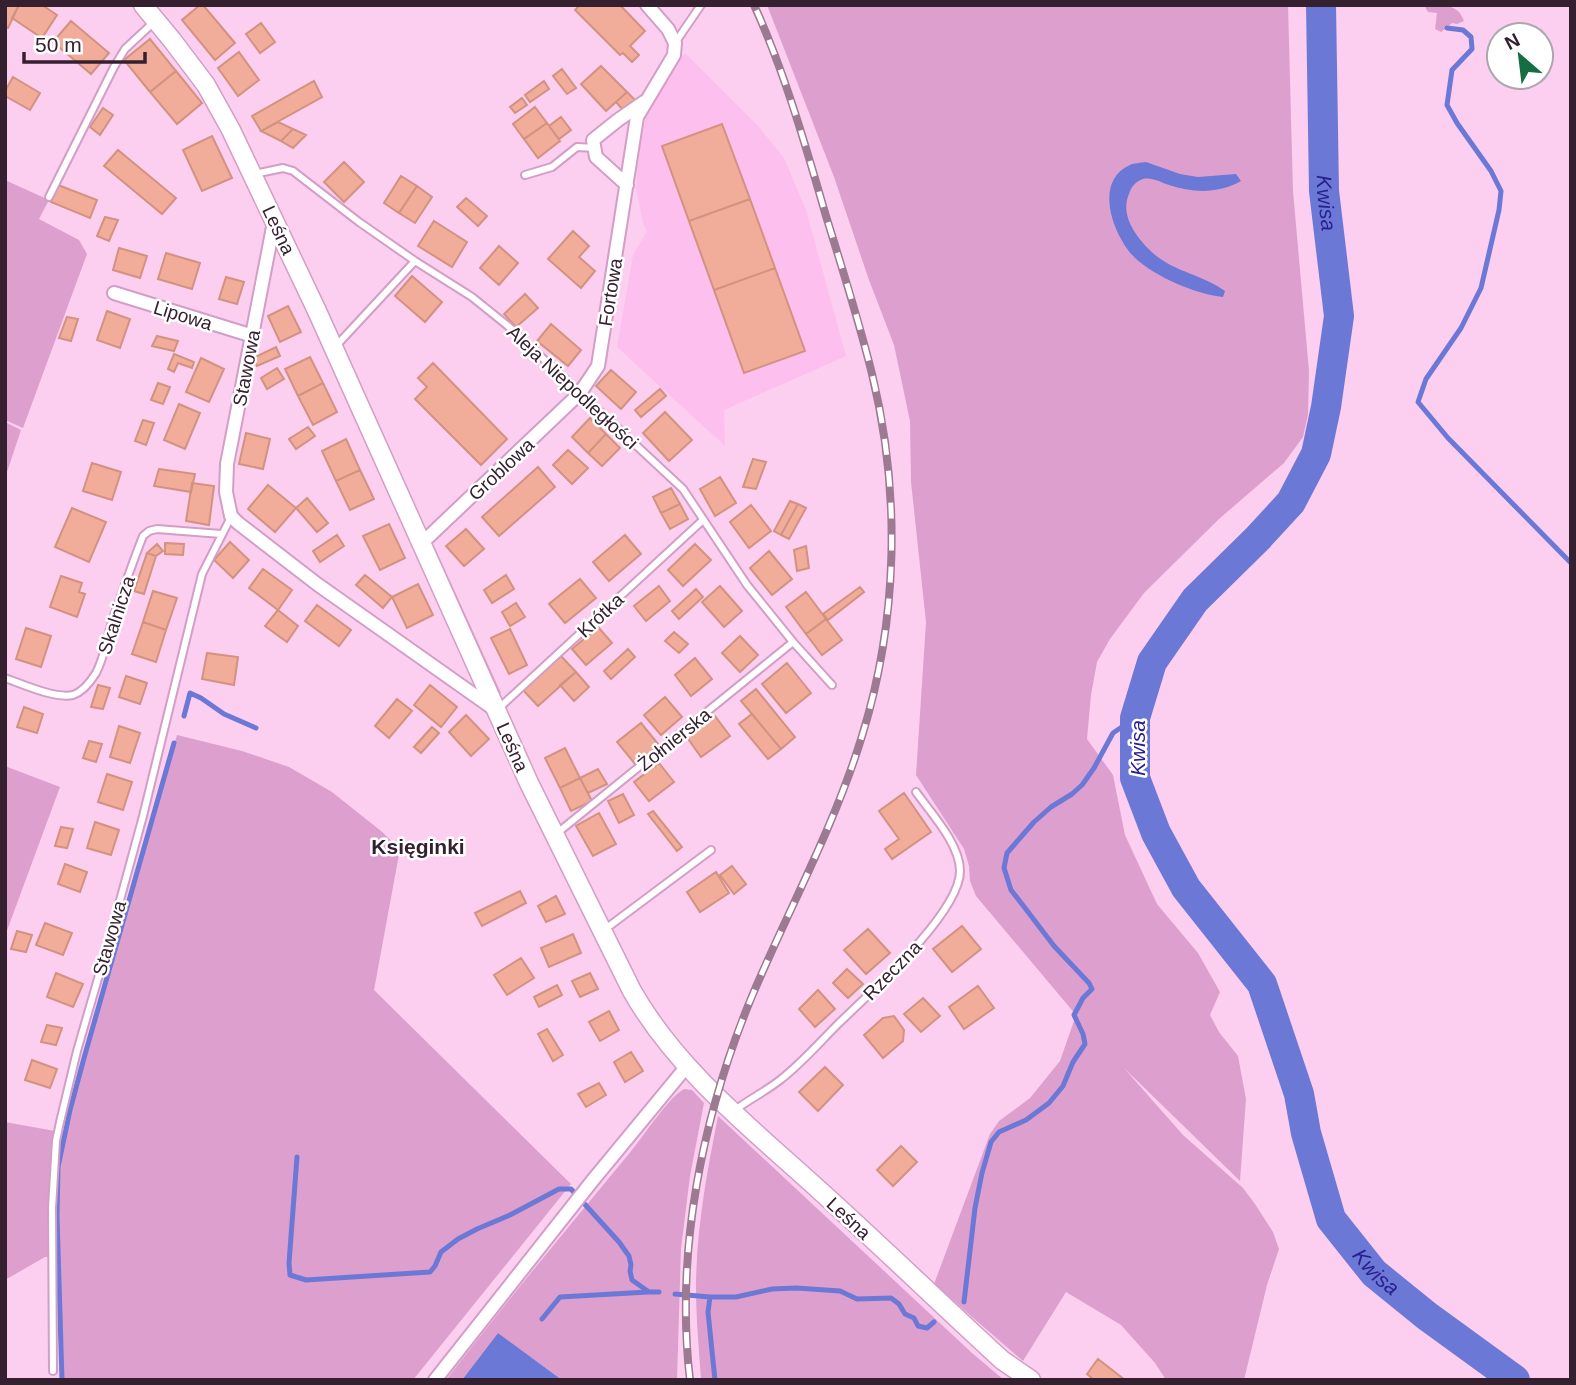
<svg xmlns="http://www.w3.org/2000/svg" width="1576" height="1385" font-family="Arial,sans-serif">
<style>
.built{fill:#fdbfed}
.green{fill:#dda0ce}
.water{fill:#6c78d6}
.lines{fill:none;stroke-linecap:round;stroke-linejoin:round}
.stream{stroke:#6c78d6;stroke-width:5}
.river{stroke:#6c78d6;stroke-width:30}
.building{fill:#f2ad9a;stroke:#d29281;stroke-width:2}
.service-casing{stroke:#d39ec6;stroke-width:10}
.minor-casing{stroke:#d39ec6;stroke-width:16}
.secondary-casing{stroke:#d39ec6;stroke-width:21}
.service{stroke:#fff;stroke-width:6}
.minor{stroke:#fff;stroke-width:12}
.secondary{stroke:#fff;stroke-width:18}
.rail-casing{stroke:#9b7a92;stroke-width:8}
.rail{stroke:#fff;stroke-width:5;stroke-dasharray:16;stroke-linecap:butt}
.labels{text-anchor:middle;stroke-width:5;stroke-linejoin:round;paint-order:stroke}
.street-label{font-size:19px;fill:#352030;stroke:#fff}
.water-label{font-size:21px;font-style:italic;fill:#28208f;stroke:#fff}
.neighbourhood-label{font-size:21px;font-weight:bold;fill:#352030;stroke:#fff}
</style>
<rect width="100%" height="100%" fill="#fccff0"/>
<!-- built -->
<path class="built" d="M685,53L759,127L784,158L806,210L846,356L724,410L725,446L617,347L633,255L647,231L643,223L636,188L638,159L646,115L670,71Z"/>
<!-- green -->
<path class="green" d="M767,5H1288L1293,191L1309,371L1308,415L1303,437L1284,463L1219,519L1144,593L1110,639L1097,662L1091,695L1087,739L1113,775L1125,835L1157,904L1198,953L1220,992L1210,1015L1219,1032L1238,1056L1246,1099L1240,1181L1124,1068L1183,1135L1243,1188L1255,1204L1273,1232L1279,1249L1267,1285L1244,1380H1166L1155,1363L1121,1325L1066,1292L1023,1361L934,1284L990,1134L999,1121L1030,1098L1060,1061L1076,1015L976,896L970,881L969,866L964,849L916,775L926,622L911,482L910,421L894,345L869,280L834,177Z
M1426,5C1442,5 1458,3 1464,21L1457,24L1452,23L1441,32L1435,29L1437,13L1428,12L1425,7Z
M5,180L49,200L39,219L79,240L87,254L23,428L5,420Z
M5,422L21,430L5,478Z
M435,548L501,693L499,694L438,564L432,550Z
M177,735L242,751L289,767L332,792L381,831L400,849L374,990L571,1184L413,1380H61L58,1257H45L5,1280V1122L66,1133L82,1066Z
M5,766L60,787L5,936Z
M684,1089L692,1090L704,1103L690,1176L681,1249L677,1380H562L498,1333L462,1380H446C506,1302 569,1226 632,1150C645,1134 668,1098 684,1089Z
M718,1116L972,1353L1004,1380H701C699,1349 696,1318 696,1288C696,1230 707,1172 718,1116Z"/>
<!-- water -->
<path class="water" d="M1146,162L1180,174L1198,177L1236,174L1241,181C1218,194 1193,193 1169,185C1160,182 1152,177 1143,179C1136,181 1131,187 1129,194C1119,216 1138,240 1154,254C1175,272 1203,275 1225,291L1223,297C1195,294 1156,277 1135,258C1114,237 1092,182 1130,165C1134,163 1141,163 1146,162Z
M498,1333L562,1380H462Z"/>
<g class="lines">
<!-- stream -->
<path class="stream" d="M1447,28L1463,30L1471,37L1472,49L1452,70L1447,105L1457,123L1491,171L1501,191L1499,210L1481,288L1461,328L1426,379L1418,402L1448,438L1571,563
M184,716L190,693L201,698L224,714L256,728
M297,1157L289,1263L290,1275L306,1280L430,1272L435,1266L441,1252L458,1239L477,1229L510,1215L559,1189H571L619,1242L629,1256L631,1265L630,1271L632,1280L649,1292H659
M675,1294L710,1297H736L772,1289L796,1288L840,1291L857,1299L891,1298L899,1304L905,1314L914,1318L918,1326L927,1328L934,1322
M710,1297L708,1312L715,1380
M964,1302L975,1208L982,1173L991,1142L999,1132L1026,1120L1049,1103L1063,1086L1073,1062L1085,1044L1083,1034L1074,1015L1083,998L1092,989L1089,983L1054,946L1025,908L1011,890L1004,868L1007,853L1034,822L1051,807L1072,794L1082,785L1094,768L1113,733L1135,718
M542,1319L560,1297L648,1292
M62,1380L57,1216L58,1167L70,1110L84,1058L174,743"/>
<!-- river -->
<path class="river" id="s1" d="M1321,5L1324,191L1339,316L1326,407L1316,454L1291,502L1258,538L1195,600L1152,662L1135,718V778L1156,833L1186,888L1262,984L1299,1094L1306,1133L1331,1219L1374,1273L1427,1316L1515,1380"/>
</g>
<!-- building -->
<path class="building" d="M5,5H19L8,28L5,27Z
M19,5H42L57,15L42,38L12,18Z
M200,5H203L235,43L215,60L182,20Z
M580,5H620L645,31L630,46L639,55L632,62L623,53L620,55L575,10Z
M71,21L109,53L91,74L53,42Z
M261,23L275,42L260,53L246,34Z
M150,39L176,71L150,92L124,60Z
M239,52L259,80L238,96L218,68Z
M601,66L627,92L606,111L581,84Z
M562,69L576,88L567,94L553,76Z
M176,71L202,103L177,124L150,92Z
M13,77L40,93L30,110L5,96V91Z
M314,81L322,97L261,131L252,116Z
M544,81L549,89L530,102L525,95Z
M627,92L635,100L624,111L616,102Z
M522,98L527,105L515,113L510,107Z
M535,107L547,123L524,139L513,124Z
M103,108L113,115L100,135L90,127Z
M561,117L571,130L559,139L549,126Z
M278,122L293,129L281,141L261,131Z
M547,123L560,141L538,158L524,139Z
M722,124L750,199L689,221L662,146Z
M293,129L306,135L293,148L281,141Z
M212,136L232,178L202,191L183,150Z
M118,150L176,198L162,214L104,166Z
M344,162L364,182L344,202L324,182Z
M401,176L417,186L399,213L384,203Z
M58,185L97,200L90,218L51,202Z
M417,186L432,197L415,223L399,213Z
M466,198L487,216L478,226L457,207Z
M750,199L775,268L714,290L689,221Z
M105,217L118,220L109,241L97,236Z
M434,221L467,242L452,267L418,246Z
M573,231L589,246L579,257L595,271L581,288L548,259Z
M499,246L518,263L499,285L480,268Z
M119,248L147,256L140,278L113,270Z
M166,253L200,263L192,289L158,279Z
M775,268L805,351L744,373L714,290Z
M412,276L442,302L425,322L395,296Z
M226,277L244,282L237,304L219,299Z
M525,294L538,308L516,327L504,314Z
M288,306L301,332L280,342L268,316Z
M107,311L130,319L120,348L97,340Z
M67,317L78,319L71,341L59,338Z
M551,324L581,350L568,366L537,341Z
M157,336L178,341L174,351L152,346Z
M276,347L280,356L257,366L253,358Z
M174,354L194,362L192,368L178,363L174,372L168,369Z
M310,357L323,383L298,396L285,369Z
M201,358L224,369L209,402L186,392Z
M433,363L507,439L481,465L415,399L427,387L418,378Z
M277,368L284,379L267,389L261,378Z
M611,370L636,392L621,409L596,386Z
M158,383L170,387L163,404L151,400Z
M323,383L337,412L313,425L298,396Z
M660,389L666,396L641,417L635,410Z
M179,404L200,413L185,449L164,440Z
M665,412L692,440L669,461L643,433Z
M590,418L606,434L588,453L572,437Z
M143,420L154,423L146,445L135,441Z
M308,427L315,436L296,449L289,439Z
M246,433L270,439L263,469L239,464Z
M606,434L620,448L602,466L588,453Z
M346,439L360,470L336,481L322,451Z
M568,450L588,468L572,484L553,465Z
M753,459L766,462L756,489L743,487Z
M92,463L121,472L112,500L83,491Z
M538,467L555,487L499,536L482,517Z
M159,469L195,474L191,492L154,486Z
M360,470L374,499L350,510L336,481Z
M720,477L736,503L715,516L700,489Z
M192,483L214,486L209,525L186,521Z
M268,485L296,508L275,532L248,509Z
M671,488L680,504L661,513L653,497Z
M307,498L328,523L317,532L296,508Z
M790,501L798,504L781,535L774,531Z
M680,504L688,519L670,529L661,513Z
M798,504L806,508L789,539L781,535Z
M751,505L771,531L749,548L730,522Z
M72,508L106,522L89,562L55,547Z
M389,524L405,558L380,570L363,536Z
M466,529L484,549L464,566L446,546Z
M337,535L344,546L320,562L313,551Z
M625,535L641,554L609,581L593,562Z
M230,542L249,560L233,578L214,560Z
M165,543L184,544L183,555L165,554Z
M157,544L163,551L156,556L147,553Z
M695,544L711,560L683,586L668,570Z
M806,546L809,568L797,571L794,550Z
M769,551L792,579L772,595L750,568Z
M147,553L156,556L144,594L134,591Z
M263,569L292,590L278,610L249,588Z
M365,575L392,597L383,608L356,585Z
M506,575L514,589L492,603L484,590Z
M61,576L82,583L79,592L85,594L77,617L50,607Z
M580,579L596,598L565,623L549,604Z
M418,584L433,615L407,628L392,597Z
M659,586L670,601L646,621L634,606Z
M720,586L742,611L724,627L702,602Z
M860,587L864,592L828,620L823,614Z
M696,589L703,597L679,619L672,611Z
M153,591L177,598L166,630L143,622Z
M806,592L826,619L806,634L786,607Z
M516,603L525,617L510,626L502,612Z
M317,605L351,630L339,646L305,621Z
M278,610L298,626L287,642L265,626Z
M826,619L842,640L822,655L806,634Z
M143,622L166,630L156,662L132,654Z
M598,627L612,643L586,665L572,649Z
M26,628L51,636L41,667L16,659Z
M510,629L527,665L509,674L491,638Z
M674,632L688,644L679,653L665,641Z
M740,636L758,655L740,672L722,653Z
M628,649L635,657L611,679L604,671Z
M207,653L238,657L234,685L202,679Z
M560,655L576,672L538,706L522,689Z
M695,658L712,679L691,696L675,675Z
M787,663L811,693L786,713L762,684Z
M576,672L589,687L574,701L560,685Z
M126,676L147,683L140,704L119,697Z
M98,685L110,688L103,709L91,707Z
M430,685L457,707L441,727L414,705Z
M756,689L795,737L781,749L741,701Z
M665,697L682,717L661,735L644,715Z
M397,699L412,711L389,738L375,726Z
M24,707L43,714L37,733L17,727Z
M752,714L781,749L768,759L739,724Z
M466,715L489,739L471,756L449,732Z
M715,716L730,736L701,757L686,736Z
M641,723L659,745L635,764L617,742Z
M119,726L140,733L130,763L110,757Z
M432,727L439,733L421,753L414,747Z
M89,741L102,744L96,762L83,758Z
M565,748L580,778L560,788L545,758Z
M659,763L674,782L649,801L634,782Z
M598,769L607,784L588,793L580,778Z
M107,774L132,782L123,810L98,802Z
M580,778L592,801L571,811L560,788Z
M904,793L931,832L892,859L885,849L899,839L879,811Z
M623,794L634,815L619,823L608,801Z
M653,811L682,847L677,851L648,814Z
M599,813L616,844L593,856L576,826Z
M95,822L119,830L111,855L87,848Z
M61,827L73,829L67,848L55,846Z
M65,864L87,872L80,892L58,884Z
M732,866L746,884L734,894L720,875Z
M716,872L729,893L700,912L687,892Z
M520,891L526,903L482,926L475,913Z
M556,896L565,914L546,922L538,906Z
M45,923L72,933L63,955L36,945Z
M962,926L981,949L952,972L933,949Z
M868,929L890,953L866,974L844,950Z
M17,931L32,935L26,952L11,949Z
M573,934L581,953L549,967L541,948Z
M521,958L534,978L507,995L494,975Z
M847,969L863,984L848,998L833,983Z
M56,973L83,984L73,1007L47,997Z
M590,973L598,989L580,997L572,981Z
M557,985L562,995L539,1007L534,997Z
M978,986L994,1008L964,1029L949,1007Z
M818,990L835,1009L815,1027L799,1009Z
M923,998L940,1016L921,1032L904,1014Z
M609,1011L619,1030L600,1041L589,1022Z
M894,1016L904,1030L903,1041L883,1058L864,1035L883,1018Z
M47,1025L62,1028L56,1045L41,1042Z
M547,1029L563,1055L553,1061L538,1034Z
M631,1052L643,1071L625,1082L614,1062Z
M32,1060L57,1069L50,1088L25,1080Z
M825,1067L843,1085L818,1111L799,1092Z
M599,1083L606,1095L586,1107L578,1094Z
M901,1146L917,1162L893,1186L877,1170Z
M1098,1359L1125,1380H1094L1087,1374Z"/>
<g class="lines">
<defs>
<path id="service" d="M675,43L701,5
M254,174L283,168L293,171L359,222L415,261L472,297L508,326L683,489L747,585L793,642L832,685
M525,175L552,167L577,147L595,148
M49,197L114,67L125,49L154,22
M335,347L415,261
M5,678C22,684 55,699 73,695C82,692 91,681 96,673C104,658 107,639 112,622C122,593 132,564 143,536L149,531L157,529L221,534
M498,709L703,520
M556,834L793,642
M604,930L711,850
M735,1110C750,1099 766,1091 780,1080C801,1064 819,1043 838,1024C869,994 960,913 960,871C960,844 931,813 916,792
M53,1371L52,1208L56,1141L60,1122L77,1051L110,937L143,816L202,574L231,517"/>
<path id="minor" d="M627,185L596,157L593,140L618,120L644,102
M274,222L227,464L226,492L231,516L238,523L317,584L494,709
M114,293L253,336
M421,544L580,393L598,366L637,117L674,55L675,43L668,29L647,5
M435,1380L593,1180L687,1066"/>
<path id="secondary" d="M143,5L172,40L206,85L231,130L317,311L529,783L632,991C677,1070 751,1128 818,1189C880,1245 940,1303 1002,1360L1031,1380"/>
</defs>
<!-- service casing -->
<use href="#service" class="service-casing"/>
<!-- minor casing -->
<use href="#minor" class="minor-casing"/>
<!-- secondary casing -->
<use href="#secondary" class="secondary-casing"/>
<!-- service -->
<use href="#service" class="service"/>
<!-- minor -->
<use href="#minor" class="minor"/>
<!-- secondary -->
<use href="#secondary" class="secondary"/>
<defs>
<path id="rail" d="M690,1380C675,1252 702,1118 750,1001C787,912 834,828 862,736C898,620 901,493 872,374C859,321 842,268 826,216C805,144 785,73 754,5"/>
</defs>
<!-- rail casing -->
<use href="#rail" class="rail-casing"/>
<!-- rail -->
<use href="#rail" class="rail"/>
</g>
<g class="labels">
<!-- street labels -->
<g class="street-label">
<text transform="translate(279 230) rotate(65)" y="7">Leśna</text>
<text transform="translate(610 292) rotate(-81)" y="7">Fortowa</text>
<text transform="translate(183 315) rotate(17)" y="7">Lipowa</text>
<text transform="translate(246 368) rotate(-79)" y="7">Stawowa</text>
<text transform="translate(573 387) rotate(43)" y="7">Aleja Niepodległości</text>
<text transform="translate(501 469) rotate(-43)" y="7">Groblowa</text>
<text transform="translate(116 615) rotate(-72)" y="7">Skalnicza</text>
<text transform="translate(600 615) rotate(-43)" y="7">Krótka</text>
<text transform="translate(674 739) rotate(-39)" y="7">Żołnierska</text>
<text transform="translate(513 747) rotate(66)" y="7">Leśna</text>
<text transform="translate(109 938) rotate(-74)" y="7">Stawowa</text>
<text transform="translate(892 970) rotate(-46)" y="7">Rzeczna</text>
<text transform="translate(849 1218) rotate(43)" y="7">Leśna</text>
</g>
<!-- water labels -->
<g class="water-label">
<text dy="7" stroke="none"><textPath href="#s1" startOffset="198">Kwisa</textPath></text>
<text transform="translate(1138 748) rotate(-90)" y="7">Kwisa</text>
<text dy="7" stroke="none"><textPath href="#s1" startOffset="1396">Kwisa</textPath></text>
</g>
<!-- neighbourhood labels -->
<g class="neighbourhood-label">
<text x="418" y="854">Księginki</text>
</g>
</g>
<!-- border -->
<rect width="1576" height="1385" fill="none" stroke="#352030" stroke-width="14"/>
<!-- north arrow -->
<g transform="translate(1520 56) rotate(332)"><circle r="33" fill="#ffffff" stroke="#aea6ac" stroke-width="2"/>
<path d="M0-5L12 26L0 18L-12 26Z" fill="#146e41"/>
<text y="-10" font-size="19" font-weight="bold" text-anchor="middle" fill="#352030">N</text>
</g>
<!-- scale -->
<path d="M24 52v10h121v-10" fill="none" stroke="#352030" stroke-width="3.5"/>
<text x="35" y="52" font-size="21" fill="#352030" stroke="#ffffff" stroke-width="5" paint-order="stroke">50 m</text>
</svg>
